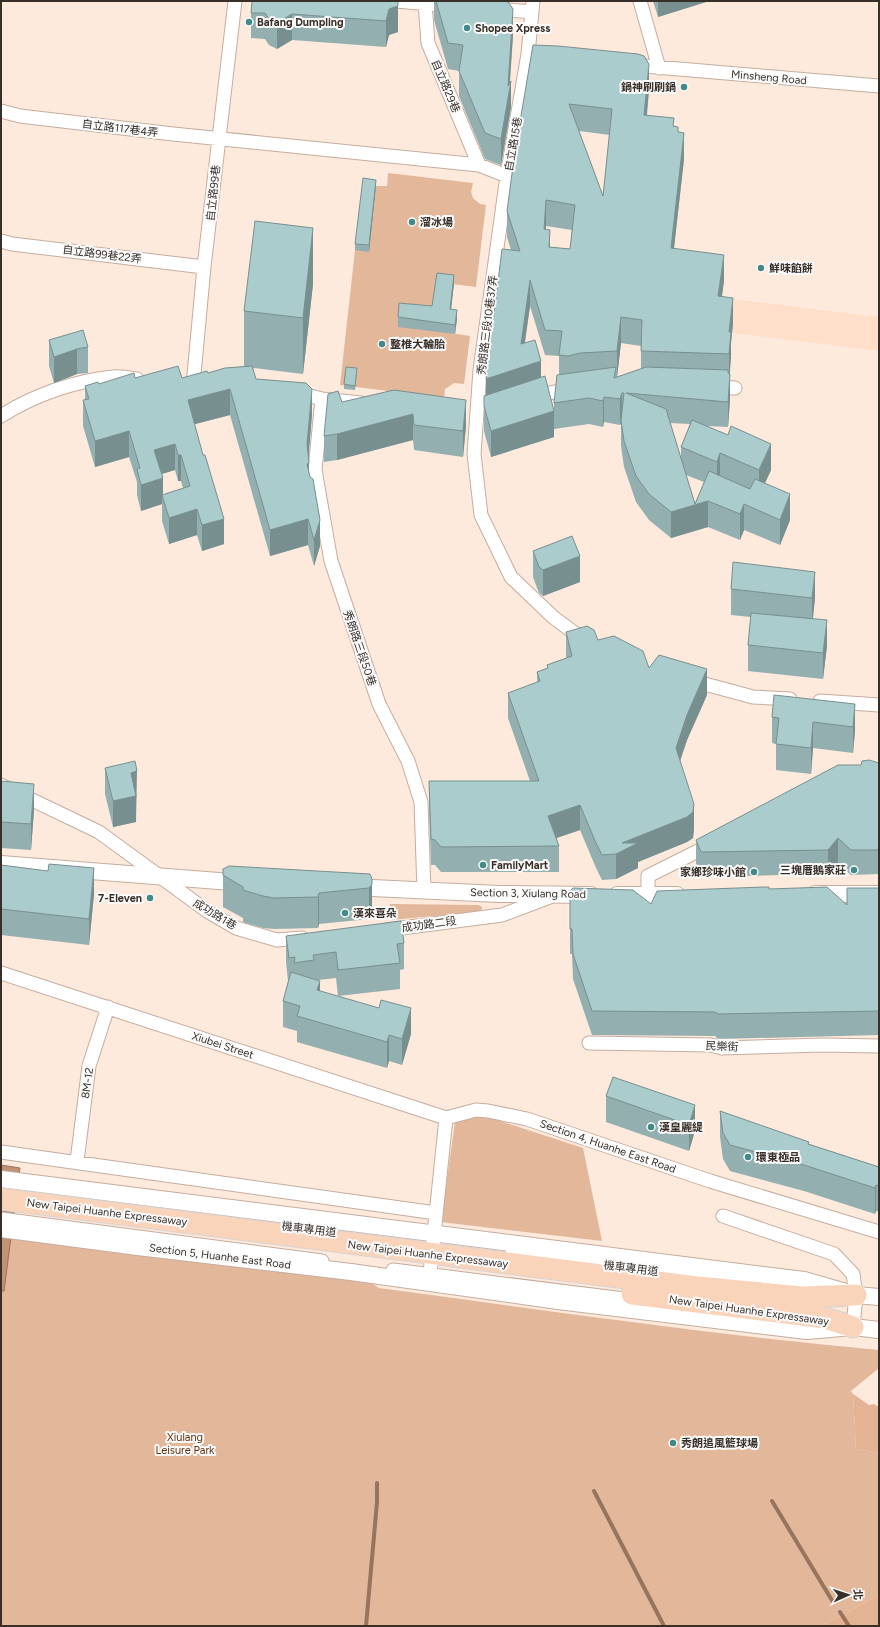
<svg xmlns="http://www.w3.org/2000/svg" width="880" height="1627" font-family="Figtree,'Noto Sans TC',sans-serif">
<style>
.built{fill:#ffdfca}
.green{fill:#e3b79a}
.forest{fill:#e4b393}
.water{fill:#c19273;stroke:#98745d}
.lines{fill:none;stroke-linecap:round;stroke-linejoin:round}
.stream{stroke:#98745d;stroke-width:4}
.minor-casing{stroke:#c5ad9e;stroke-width:15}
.tertiary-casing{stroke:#c5ad9e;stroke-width:18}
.trunk-casing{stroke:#d7d5d4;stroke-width:23}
.minor{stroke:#fff;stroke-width:13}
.tertiary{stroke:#fff;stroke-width:16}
.trunk{stroke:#fad4ba;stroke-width:21}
.wall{fill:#93afaf;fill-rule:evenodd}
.shaded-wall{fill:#788f8f}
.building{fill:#abcccc;stroke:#788f8f;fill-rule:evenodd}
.poi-dot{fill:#428a8a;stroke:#fbfbfb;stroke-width:1.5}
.labels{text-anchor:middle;stroke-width:4;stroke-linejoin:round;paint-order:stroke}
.poi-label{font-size:11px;font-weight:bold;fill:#382f29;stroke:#fbfbfb;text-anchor:start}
.street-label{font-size:11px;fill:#382f29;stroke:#fbfbfb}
.park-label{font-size:11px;fill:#5f320d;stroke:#fbfbfb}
</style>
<rect width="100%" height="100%" fill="#fee9dd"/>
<!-- built -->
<path class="built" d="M657,290L879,317V351L653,323Z"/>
<!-- green -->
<path class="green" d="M388,173L473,183L471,192L473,198L480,204L486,205L476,287L437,282L431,330L470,336L464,384L454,383L445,389L444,398L340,385L359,214L373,216L376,186H387Z
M390,904L478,905L482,907V909L479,912L390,920Z
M477,1117H488L583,1148L602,1241L441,1222L455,1122Z
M1,1234L371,1283L379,1288C545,1310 712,1335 879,1350V1368L851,1391L853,1394L856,1449L879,1453V1595L833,1620L819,1626H1Z"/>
<!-- forest -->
<path class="forest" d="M853,1394L869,1405L874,1404L879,1407V1453L856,1449Z
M879,1595V1626H819L833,1620Z"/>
<!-- water -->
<path class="water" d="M1,1165L20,1168L4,1291H1Z"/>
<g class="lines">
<!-- stream -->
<path class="stream" d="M594,1491L664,1626
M772,1501L833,1602
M840,1612L849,1626
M366,1626L377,1502V1483"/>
<defs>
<path id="minor" d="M396,1L452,6
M533,1L528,54L507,176L480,370L474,454L481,515L511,577L553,617L573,632L587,639
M640,1L659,68
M425,3L428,43L479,165
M496,9L532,12
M632,65L879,86
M1,111L20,116L173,134L479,165L507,176
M1,241L12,244L204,267
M193,385L204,267L235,1
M713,387L735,388
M295,392L322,399L361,403
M532,397L572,388
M322,399L315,470L331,561L379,704L408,761L421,802L424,891
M1,416C34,395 74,381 113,377C121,376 130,378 137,379
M690,680L753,697L790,699
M820,701L879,705
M1,785L99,832L207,911L236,928L277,940L302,938
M648,895V876L712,844
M386,930L502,915L550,897
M1,973L446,1118
M589,1043L711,1045L722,1048L823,1045L879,1046
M446,1118L476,1110L488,1111L527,1119L710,1181L879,1232
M1,1152L436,1213
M77,1161L89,1066L108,1007
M723,1216L834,1254L853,1274L856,1295L853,1327H848
M1,1219L322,1261
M512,1253L751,1282
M393,1270L640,1301
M429,1283L446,1118"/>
<path id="tertiary" d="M1,864L244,883
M351,887L499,894L591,895
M815,894H879
M617,895H677
M1,1179L804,1280L856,1295L879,1297
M1,1229L138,1247L351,1272L558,1301L807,1331L853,1327L879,1330"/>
<path id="trunk" d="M1,1199L697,1287L802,1297L856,1295
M632,1294L825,1318L853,1327"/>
</defs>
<!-- minor casing -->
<use href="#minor" class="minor-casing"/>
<!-- tertiary casing -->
<use href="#tertiary" class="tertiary-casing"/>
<!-- trunk casing -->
<use href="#trunk" class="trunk-casing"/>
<!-- minor -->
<use href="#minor" class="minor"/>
<!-- tertiary -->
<use href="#tertiary" class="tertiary"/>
<!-- trunk -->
<use href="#trunk" class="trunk"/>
</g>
<!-- wall -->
<path class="wall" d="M398,1V32L389,35L386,47L292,40L277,49L269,45L265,39L251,38V13Z
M434,1H506L513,35L510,83L511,107L501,165L485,159L459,96V71L448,69L434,20Z
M653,1H706V2L658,17Z
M533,45L649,90L647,115L674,126L678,132L684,159L674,248L724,281L722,296L733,323L731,343L730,373V399L728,427L706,426L771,470L765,483L790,520L780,545L744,530L740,540L708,527L671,538L649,520L636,502L624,467L621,446V424L620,425L604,422L603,427L589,424L554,429V437L491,457L484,431V406L486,395L511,250L507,237V211ZM579,131L610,135L603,196ZM546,226L572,230L570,249L550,247L546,229ZM530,306L545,355L559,356V375L554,403V411L541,378L525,343ZM621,343L641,346V369L617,377ZM670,423L690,424L681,447V459ZM686,475L704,482L695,504Z
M376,186L369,252L355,250V244Z
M313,284L303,374L253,368L256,379L312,415L308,455L309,472L320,546L314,566L308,545L270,556L230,415L194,424L224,544L202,551L197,535L169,544L162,521V504L141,511L137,495V482L129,457L95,467L83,426V400H85V386L135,378H182L244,366V311ZM175,470L178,481H181L183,488L163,495L162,474Z
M454,284L451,309L457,319L455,334L398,327V317L432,306Z
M49,340L88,347V373L77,374L54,383L49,366Z
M357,373L355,390L344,389V384Z
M342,402L466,426L463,457L414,450L413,440L337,460L324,462V436Z
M533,551L580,582L543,596L539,593L533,577Z
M731,589L815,598L813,619L827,646L823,679L748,671V645L751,617L731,615Z
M566,632L598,640L649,668L707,695L687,740L680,761L694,829L693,838L687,842L638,862V868L616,879L602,880L596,868L580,830L556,838L559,846V872H441L435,865H431L429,806V781H530L508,718V693L537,683V672L547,668V665L566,658Z
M855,704V730L853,753L813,748L811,774L776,770V744L772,743V717Z
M879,763V874L851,875L838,863L828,874L701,877L696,865V840L861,765Z
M105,768L137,797L136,798V822L113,827L105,794Z
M1,781L34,810L31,850L1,848Z
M1,865L94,894L89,945L1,935Z
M223,869L370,874L372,916L369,919L319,924L318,928L274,929L263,928L243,922V918L223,907Z
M879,888V1035L718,1039L715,1036L592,1035L573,979L572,954H570V891L651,904L769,889L847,905Z
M286,936L404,943V969L400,970V989L338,996L336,978L318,980L320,991L411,1034L402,1065L389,1061L387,1068L297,1042V1031L283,1027V1001L288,981L286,962Z
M606,1096L695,1105V1131L689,1151L606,1122Z
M720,1111L809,1144L879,1167V1212L876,1211L875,1214L804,1191L730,1171L723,1159L720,1137Z"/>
<!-- shaded-wall -->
<path class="shaded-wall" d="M398,1V32L389,35L386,47V21L389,9Z
M658,1H706V2L658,17Z
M513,9V35L509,90L511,81V107L501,165V139L508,86Z
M292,14V40L277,49V23Z
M649,64V90L644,141V115Z
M684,133V159L671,274V248Z
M376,180V186L369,252V245Z
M546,200V226L544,255V229Z
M313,228V284L303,374V318Z
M550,230V256L549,247Z
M724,255V281L718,322V296Z
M454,275V284L450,318V309Z
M530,280V306L521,367L541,361V387L486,404V379L521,344Z
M733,298V323L731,343V358L729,380V332Z
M457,310V319L455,334V325Z
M621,317V343L617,377V351Z
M77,349V374L54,383V357Z
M730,374V399L728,427V402Z
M230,389V415L188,426V400Z
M312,389V415L308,464L309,463V489L307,490V444Z
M622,393V419L621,420L620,425V399Z
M604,397V422L603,427V401Z
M466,400V426L463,457V431Z
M554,411V437L491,457V431Z
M413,414V440L337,460V434Z
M129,431V457L95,467V441Z
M175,444V470L154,476V450Z
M771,444V470L759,496V470Z
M720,453V479L717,487V462Z
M178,455H181V481H178Z
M163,478V500L162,495V504L141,511V485Z
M790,494V520L780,545V520Z
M708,501V527L671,538V512Z
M744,504V530L740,540V514Z
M197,509V535L169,544V518Z
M224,519V544L202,551V525Z
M308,519V545L270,556V530Z
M320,520V546L314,566V540Z
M580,556V582L543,596V570Z
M815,572V598L812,624V598Z
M827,620V646L823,679V653Z
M707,669V695L687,740L676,773V748L687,715Z
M855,704V730L853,753V727Z
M813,722V748L811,774V748Z
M137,771L136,822L113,827V801L131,773Z
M34,784V810L31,850V824Z
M694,804V829L693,838L687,842L638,862V868L616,879V854L622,843Z
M580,805V830L548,841V816Z
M838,838V863L828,874V850Z
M94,868V894L89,945V919Z
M372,884V916L369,919V888Z
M319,893V924L318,928V897Z
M320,981V1007L317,990Z
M411,1008V1034L402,1065V1039Z
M389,1035V1061L387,1068V1042Z
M695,1105V1131L689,1151V1125Z
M876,1185V1211L875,1214V1188Z"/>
<!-- building -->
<path class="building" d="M252,1H398V6L389,9L386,21L292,14L277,23L269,19L265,13H251Z
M436,1H506L509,3L513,9L508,86L511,81L501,139L485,133L459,71L463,45L448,43Z
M533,45L558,46L638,54L644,56L649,64L644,115L674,118L673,126L678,127V132L684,133L671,248L724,255L718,296L733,298L729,332H731L729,354L641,351L642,320L621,317L617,351L580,353L568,356L559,355L562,331L545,330L530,280L521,344L535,340L541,361L486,379L502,249L520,251L507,211L515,151ZM569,104L612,109L603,196ZM546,200L575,205L570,249L549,247L550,230L544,229Z
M363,178L376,180L369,245L355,244Z
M255,221L313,228L303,318L244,311Z
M437,273L454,275L450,309L457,310L455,325L398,317L399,303L432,306Z
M83,330L88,347L77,349L54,357L49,340Z
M178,366L182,378L207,371L208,373L225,368L252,366L256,379L306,383L312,389L307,444L309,463L307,464L310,477L313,479L320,520L314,540L308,519L270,530L230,389L188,400L203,455H205L224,519L202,525L197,509L169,518L162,495L190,486L181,455H178L175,444L154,450L163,478L141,485L137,469L140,468L129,431L95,441L83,400L89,399L85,386L98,382L99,384L134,373L135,378Z
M346,367L357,368L355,386L344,384Z
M616,367L614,378L646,367L728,370V373L730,374L728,402L626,393L666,409L695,504L709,471L750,489L755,479L790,494L780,520L744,504L740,514L708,501L671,512L649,494L636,476L624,441L621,420L624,393H622L620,399L604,397L603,401L589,398L554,403L557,375Z
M545,376L554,411L491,431L484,406V396Z
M394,390L466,400L463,431L414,425L413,414L337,434L324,436L328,394L338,391L342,402Z
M692,420L728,435L731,426L771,444L759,470L720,453L717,462L681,447Z
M572,536L580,556L543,570L539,567L533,551Z
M733,562L815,572L812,598L731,589Z
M751,613L827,620L823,653L748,645Z
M587,626L594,630L598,640L614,636L643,651L649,668L659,655L707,669L687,715L676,748L694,804L693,812L687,817L622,843H638L616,854L602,855L596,843L580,805L548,816L559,846L441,847L435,840L431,839L429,781H539L508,693L540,681L537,672L548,668L547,665L572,656L566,632Z
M774,695L855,704L853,727L813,722L811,748L776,744L779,718L772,717Z
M869,760L879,763V850H851L838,838L828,850L701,852L696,840L838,765H861L862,761Z
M135,761L137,771L131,773L136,796L113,801L105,768Z
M1,781L34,784L31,824L1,822Z
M49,864L94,868L89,919L1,909V865L48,871Z
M229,866L370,874L372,879V884L369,888L319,893L318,897L274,898L263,896L243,890V887L223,875V869Z
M764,887H769V889L827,887L847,905V888H879V1011L718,1014L715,1012L592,1011L573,954L572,929H570V891L573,888L633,890L651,904L657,891Z
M401,921L404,943L397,944L400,963L338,970L336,952L313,955L314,960L294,963L295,957L289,958L286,936Z
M291,972L320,981L317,990L379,1008L381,1000L411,1008L402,1039L389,1035L387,1042L297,1016L300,1006L283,1001Z
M613,1077L695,1105L689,1125L606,1096Z
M720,1111L809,1142L808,1144L879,1167V1186L876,1185L875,1188L804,1165L730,1145L723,1133Z"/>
<!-- markers -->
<g class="poi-dot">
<circle cx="249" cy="22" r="4"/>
<circle cx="467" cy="28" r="4"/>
<circle cx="684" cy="87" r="4"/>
<circle cx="412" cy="222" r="4"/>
<circle cx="761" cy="268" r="4"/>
<circle cx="382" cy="344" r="4"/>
<circle cx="483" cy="865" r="4"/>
<circle cx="854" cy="870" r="4"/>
<circle cx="754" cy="872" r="4"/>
<circle cx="150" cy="898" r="4"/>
<circle cx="345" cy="913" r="4"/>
<circle cx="651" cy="1127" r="4"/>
<circle cx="748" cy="1157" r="4"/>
<circle cx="673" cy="1443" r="4"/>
</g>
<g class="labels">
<!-- poi labels -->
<g class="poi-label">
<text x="257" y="26">Bafang Dumpling</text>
<text x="475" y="32">Shopee Xpress</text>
<text x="676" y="91" text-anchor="end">鍋神刷刷鍋</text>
<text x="420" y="226">溜冰場</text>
<text x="769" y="272">鮮味餡餅</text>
<text x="390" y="348">整椎大輪胎</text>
<text x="491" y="869">FamilyMart</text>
<text x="846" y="874" text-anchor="end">三塊厝鵝家莊</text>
<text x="746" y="876" text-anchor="end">家鄉珍味小館</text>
<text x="142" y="902" text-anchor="end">7-Eleven</text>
<text x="353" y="917">漢來喜朵</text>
<text x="659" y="1131">漢皇麗緹</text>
<text x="756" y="1161">環東極品</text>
<text x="681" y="1447">秀朗追風籃球場</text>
</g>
<!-- street labels -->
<g class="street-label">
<text transform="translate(769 77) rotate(5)" y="4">Minsheng Road</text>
<text transform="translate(446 86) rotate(67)" y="4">自立路29巷</text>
<text transform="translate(120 128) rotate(7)" y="4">自立路117巷4弄</text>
<text transform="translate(513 144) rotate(-80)" y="4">自立路15巷</text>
<text transform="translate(213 193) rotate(-84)" y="4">自立路99巷</text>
<text transform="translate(102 254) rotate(7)" y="4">自立路99巷22弄</text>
<text transform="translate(487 325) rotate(-83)" y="4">秀朗路三段10巷37弄</text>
<text transform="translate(360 648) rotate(71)" y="4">秀朗路三段50巷</text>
<text transform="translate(528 893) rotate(1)" y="4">Section 3, Xiulang Road</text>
<text transform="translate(215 914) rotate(31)" y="4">成功路1巷</text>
<text transform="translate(429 924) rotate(-8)" y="4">成功路二段</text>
<text transform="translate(223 1045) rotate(18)" y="4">Xiubei Street</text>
<text transform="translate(722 1046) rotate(3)" y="4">民樂街</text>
<text transform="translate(87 1083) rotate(-82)" y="4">8M-12</text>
<text transform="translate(608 1146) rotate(19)" y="4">Section 4, Huanhe East Road</text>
<text transform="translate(107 1212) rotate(7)" y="4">New Taipei Huanhe Expressaway</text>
<text transform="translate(309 1229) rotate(7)" y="4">機車專用道</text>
<text transform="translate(428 1254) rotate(7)" y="4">New Taipei Huanhe Expressaway</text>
<text transform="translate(220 1256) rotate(7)" y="4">Section 5, Huanhe East Road</text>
<text transform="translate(631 1268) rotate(7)" y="4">機車專用道</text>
<text transform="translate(749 1310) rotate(8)" y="4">New Taipei Huanhe Expressaway</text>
</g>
<!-- park labels -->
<g class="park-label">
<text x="185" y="1441">Xiulang<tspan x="185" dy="13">Leisure Park</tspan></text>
</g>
</g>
<!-- border -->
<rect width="880" height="1627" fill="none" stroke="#382f29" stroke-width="4"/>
<!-- north arrow -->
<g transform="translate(848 1595) rotate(87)" stroke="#fbfbfb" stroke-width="3" paint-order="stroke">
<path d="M0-3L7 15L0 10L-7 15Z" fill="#382f29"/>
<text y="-6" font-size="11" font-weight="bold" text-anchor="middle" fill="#382f29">北</text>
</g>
</svg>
